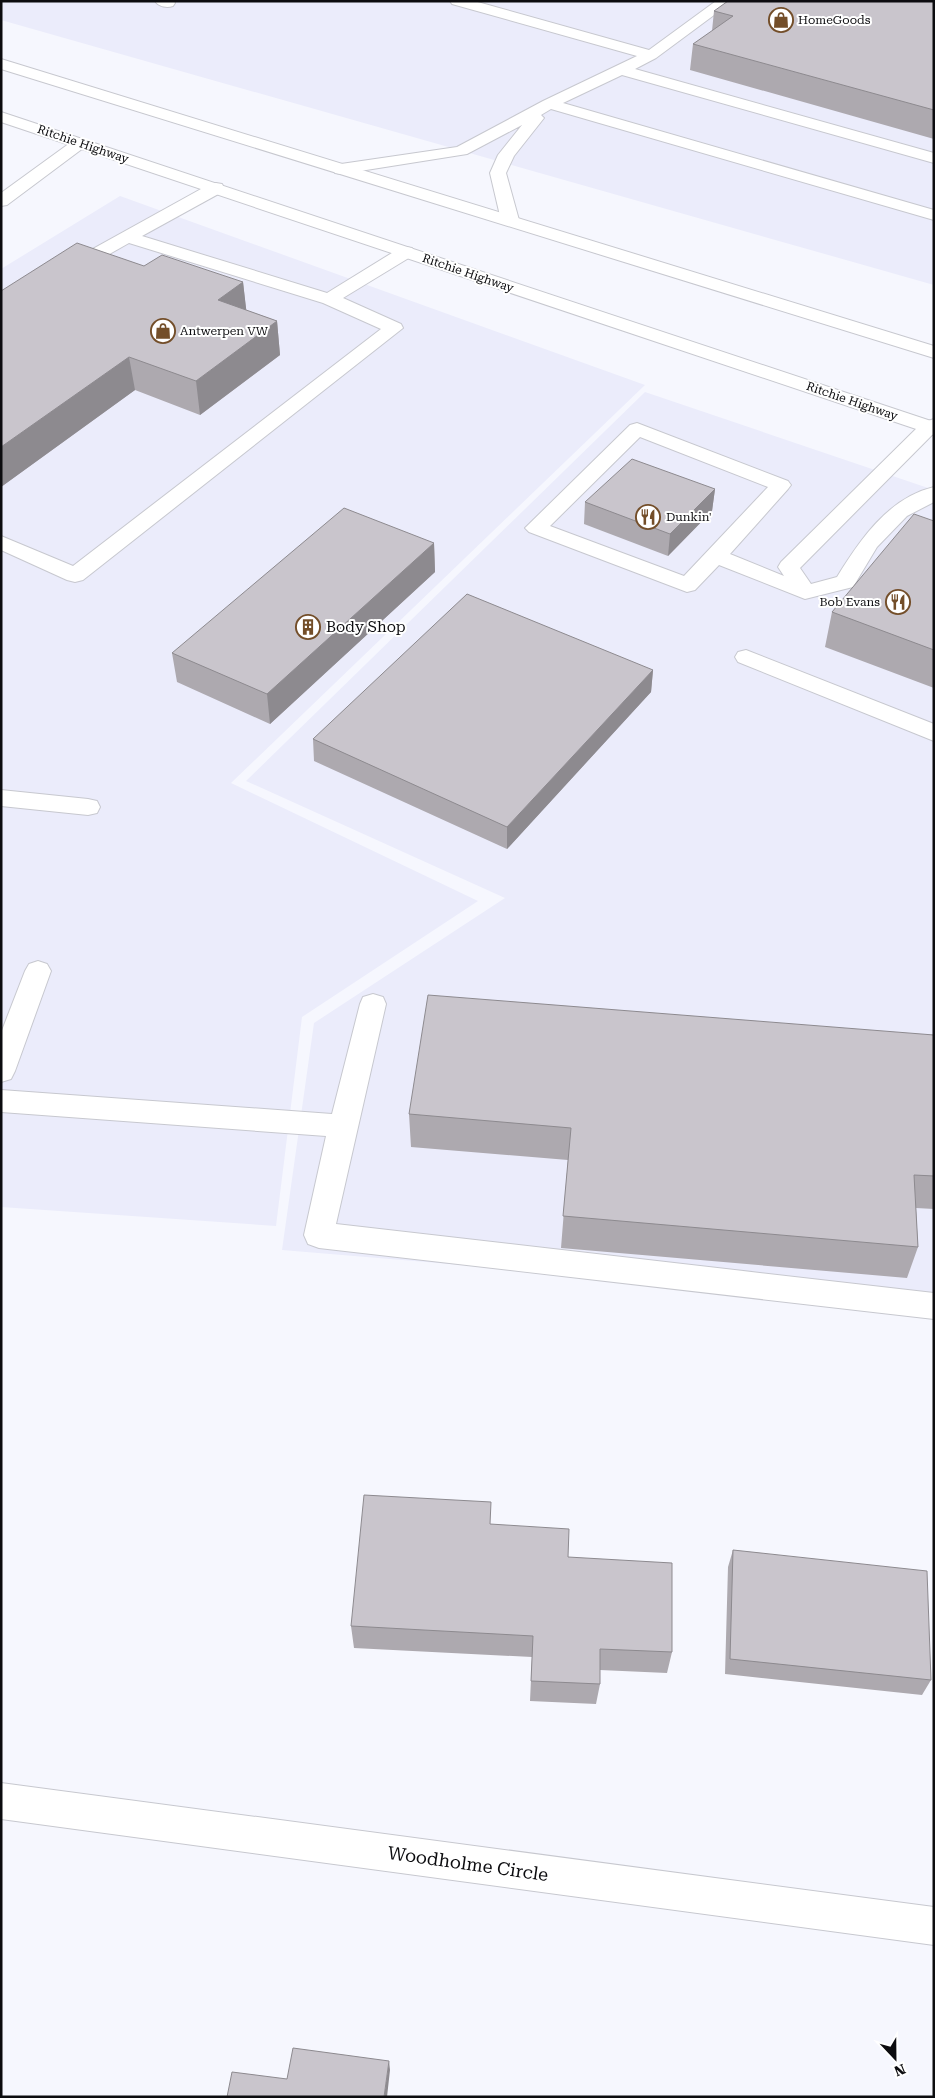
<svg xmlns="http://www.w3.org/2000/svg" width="935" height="2098" font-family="'Roboto Serif',serif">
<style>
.built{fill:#ebecfb}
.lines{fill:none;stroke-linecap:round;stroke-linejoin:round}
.lane-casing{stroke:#c7c8cf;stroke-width:2}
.street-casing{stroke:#c7c8cf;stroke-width:2}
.primary-casing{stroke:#c7c8cf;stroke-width:2}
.lane{fill:#fff;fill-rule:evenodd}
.street{fill:#fff;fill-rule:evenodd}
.primary{fill:#fff;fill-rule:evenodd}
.wall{fill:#ada9af}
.shaded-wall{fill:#8d8a8f}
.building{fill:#c9c5cc;stroke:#8d8a8f}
.labels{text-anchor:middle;stroke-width:4;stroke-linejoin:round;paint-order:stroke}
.far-poi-label{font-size:12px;fill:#0c0c0f;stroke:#fff;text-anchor:start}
.far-street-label{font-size:12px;fill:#0c0c0f;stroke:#fff}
.poi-label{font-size:15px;fill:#0c0c0f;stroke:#fff;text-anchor:start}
.near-street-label{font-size:18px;fill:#0c0c0f;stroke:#fff}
</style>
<rect width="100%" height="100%" fill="#f6f7fe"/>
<!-- built -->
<path class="built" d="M1,1H934V285L1,20Z
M120,196L645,385L231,783L478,901L302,1017L276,1226L1,1207V269Z
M645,392L934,490V1304L282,1250L314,1023L505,898L246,781Z"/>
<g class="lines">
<defs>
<path id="lane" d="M155,1H174L175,3L173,6C167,8 159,7 155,1Z
M450,1H474L649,50L716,1H733L656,58L635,69L934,153V163L622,75L563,103L934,210V220L551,109L541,115L544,118L514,156L506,173L519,220L516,224L510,225L504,224L501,220L490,173L498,155L522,125L467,154L341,174L335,173L333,169L335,165L341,164L457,147L543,101L637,56L452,4Z
M80,138L86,140L88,143L86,146L7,205L1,206V193L74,140Z
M216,183L222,184L224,188L222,192L142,236L327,293L400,248L406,247L412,248L415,252L412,256L343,298L401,324L403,328L83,580L75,582L67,580L1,550V536L73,566L381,329L323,303L129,243L74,274L68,275L62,274L59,270L62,266L210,184Z
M934,419V433L800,568L811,584L837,577C860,540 888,498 934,487V502L907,516L877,547L853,587L805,599L719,565L695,590L687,592L529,532L525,528L630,425L637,423L788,481L791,485L788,489L730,554L784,576L778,567L781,562L922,423ZM640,437L768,487L684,576L550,526Z
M746,650L934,724V741L738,662L735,657L738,652Z
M1,790L88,799L97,801L100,807L97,813L88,815L1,806Z
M38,961L47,964L51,971L15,1071L11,1079L1,1082V1033L25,971L29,964Z
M373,994L383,997L386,1004L336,1224L934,1293V1319L319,1248L308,1244L304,1235L326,1136L1,1112V1090L332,1114L360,1004L363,997Z"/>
<path id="street" d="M1,1783L934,1907V1945L1,1819Z"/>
<path id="primary" d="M1,59L934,346V358L1,69Z
M1,112L934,422V435L1,122Z"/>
</defs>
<!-- lane casing -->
<use href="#lane" class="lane-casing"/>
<!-- street casing -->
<use href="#street" class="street-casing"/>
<!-- primary casing -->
<use href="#primary" class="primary-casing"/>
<!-- lane -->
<use href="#lane" class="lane"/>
<!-- street -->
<use href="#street" class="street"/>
<!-- primary -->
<use href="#primary" class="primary"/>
</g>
<!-- wall -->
<path class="wall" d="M934,1V139L690,70L693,44L712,31L714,11Z
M144,266L243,282L246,310L277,321L280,355L200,415L135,390L1,487V291Z
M715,489L712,511L668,556L584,524L585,502Z
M934,521V688L825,647L832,612Z
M434,543L435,572L270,724L177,682L172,653Z
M653,670L651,692L507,849L314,761L313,739Z
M934,1035V1209L916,1208L918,1247L907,1278L561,1248L568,1160L411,1147L409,1114Z
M491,1524L568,1557L672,1652L667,1673L600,1670V1684L596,1704L530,1701L532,1657L354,1648L351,1626Z
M733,1550L931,1680L922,1695L725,1674L728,1567Z"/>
<!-- shaded-wall -->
<path class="shaded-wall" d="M243,282L247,316L218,300Z
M277,321L280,355L200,415L196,381Z
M129,357L135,390L1,487V447Z
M715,489L712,511L668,556L670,534Z
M434,543L435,572L270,724L267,694Z
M653,670L651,692L507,849V827Z
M389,2061L390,2070L387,2097H384Z"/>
<!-- building -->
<path class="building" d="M728,1H934V110L693,44L733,16L714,11Z
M77,243L144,266L162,255L243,282L218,300L277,321L196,381L129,357L1,447V291Z
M632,459L715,489L670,534L585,502Z
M344,508L434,543L267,694L172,653Z
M914,514L934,521V650L832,612Z
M467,594L653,670L507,827L313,739Z
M428,995L934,1035V1176L914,1175L918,1247L563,1216L571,1128L409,1114Z
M364,1495L491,1502L490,1524L569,1529L568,1557L672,1563V1652L600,1649V1684L531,1681L533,1636L351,1626Z
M733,1550L927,1571L931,1680L730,1659Z
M293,2048L389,2061L384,2097H227L232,2072L287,2079Z"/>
<!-- icons -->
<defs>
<symbol id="shop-ring" viewBox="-11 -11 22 22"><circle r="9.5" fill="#fff" stroke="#734e29" stroke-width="1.5"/><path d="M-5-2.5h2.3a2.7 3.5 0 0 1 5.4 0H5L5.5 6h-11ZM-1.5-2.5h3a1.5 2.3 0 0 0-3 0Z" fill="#734e29"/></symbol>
<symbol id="restaurant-ring" viewBox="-11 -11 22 22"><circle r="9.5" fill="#fff" stroke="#734e29" stroke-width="1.5"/><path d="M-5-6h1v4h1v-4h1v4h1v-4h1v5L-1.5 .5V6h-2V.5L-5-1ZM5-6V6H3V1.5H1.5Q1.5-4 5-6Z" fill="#734e29"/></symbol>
<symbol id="building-ring" viewBox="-11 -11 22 22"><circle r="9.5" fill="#fff" stroke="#734e29" stroke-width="1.5"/><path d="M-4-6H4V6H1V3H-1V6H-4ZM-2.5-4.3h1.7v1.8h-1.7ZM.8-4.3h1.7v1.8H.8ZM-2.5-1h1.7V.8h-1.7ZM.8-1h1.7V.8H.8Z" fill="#734e29"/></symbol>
</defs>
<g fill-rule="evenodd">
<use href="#shop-ring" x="767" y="6" width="28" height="28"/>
<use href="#shop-ring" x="149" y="317" width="28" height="28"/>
<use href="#restaurant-ring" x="634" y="503" width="28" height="28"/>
<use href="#restaurant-ring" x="884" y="588" width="28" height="28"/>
<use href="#building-ring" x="294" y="613" width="28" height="28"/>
</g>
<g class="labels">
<!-- far-poi labels -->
<g class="far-poi-label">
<text x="798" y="24">HomeGoods</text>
<text x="180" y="335">Antwerpen VW</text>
<text x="666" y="521">Dunkin'</text>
<text x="880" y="606" text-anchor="end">Bob Evans</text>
</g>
<!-- far-street labels -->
<g class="far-street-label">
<text transform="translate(83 144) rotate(19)" y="4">Ritchie Highway</text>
<text transform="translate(468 273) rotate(19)" y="4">Ritchie Highway</text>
<text transform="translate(852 401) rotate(19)" y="4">Ritchie Highway</text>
</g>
<!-- poi labels -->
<g class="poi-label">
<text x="326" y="632">Body Shop</text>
</g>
<!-- near-street labels -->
<g class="near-street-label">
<text transform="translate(468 1864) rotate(8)" y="6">Woodholme Circle</text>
</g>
</g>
<!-- border -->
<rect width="935" height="2098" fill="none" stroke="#0c0c0f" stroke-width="5"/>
<!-- north arrow -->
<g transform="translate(895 2058) rotate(158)" stroke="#ffffff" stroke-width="4" paint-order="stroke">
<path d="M0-4L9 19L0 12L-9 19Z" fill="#0c0c0f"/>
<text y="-8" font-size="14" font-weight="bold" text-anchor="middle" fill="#0c0c0f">N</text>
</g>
</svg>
